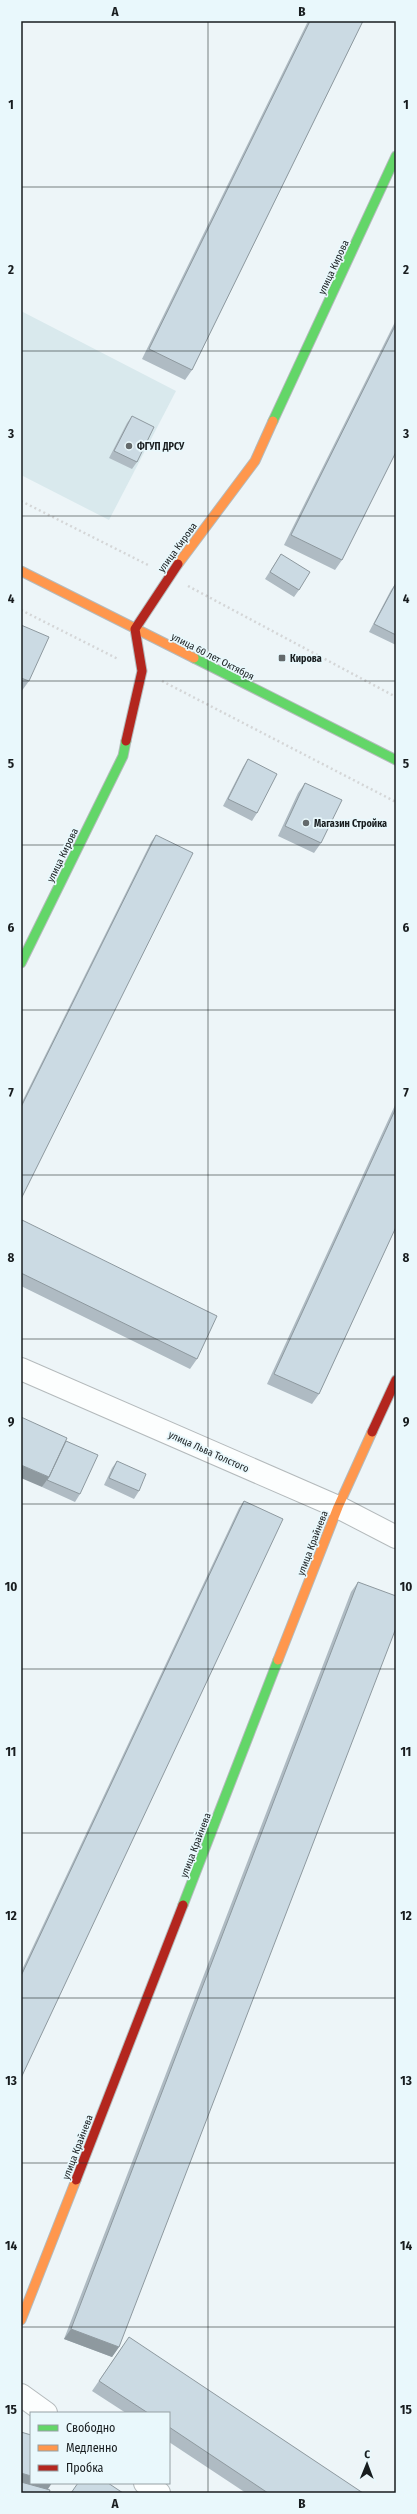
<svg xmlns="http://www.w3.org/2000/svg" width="417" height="2514" font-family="'Fira Sans Condensed',sans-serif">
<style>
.built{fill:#d9e9ed}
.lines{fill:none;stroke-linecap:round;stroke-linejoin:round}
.street-casing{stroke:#b4babc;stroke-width:24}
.fast-casing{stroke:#b4babc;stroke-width:11}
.slow-casing{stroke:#b4babc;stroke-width:11}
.jam-casing{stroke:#b4babc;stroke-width:11}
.path{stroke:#d4d6d7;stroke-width:2.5;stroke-dasharray:2 3;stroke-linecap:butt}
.street{stroke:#fcfefe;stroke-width:22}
.fast{stroke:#63d668;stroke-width:9}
.slow{stroke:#ff974d;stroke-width:9}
.jam{stroke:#b3261e;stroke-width:9}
.wall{fill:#afbbc3}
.shaded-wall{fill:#8e999f}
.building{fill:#cbdae3;stroke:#8e999f}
.grid{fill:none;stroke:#181d1f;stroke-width:1;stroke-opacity:0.55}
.poi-dot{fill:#63696b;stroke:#e9f8fc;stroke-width:1.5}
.labels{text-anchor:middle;stroke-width:3.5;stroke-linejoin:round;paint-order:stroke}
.street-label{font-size:10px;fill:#181d1f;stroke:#e9f8fc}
.poi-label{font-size:10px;font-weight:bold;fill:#181d1f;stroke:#e9f8fc;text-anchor:start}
.neatline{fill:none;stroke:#181d1f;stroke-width:1.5}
.grid-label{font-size:13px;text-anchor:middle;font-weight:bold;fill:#181d1f}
</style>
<rect width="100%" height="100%" fill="#edf5f8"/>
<!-- built -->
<path class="built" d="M21,311L176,391L109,520L21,475Z"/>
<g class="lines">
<defs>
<path id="street" d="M21,1369L338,1507L396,1537
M21,2395L46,2413
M145,2483L159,2493"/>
<path id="fast" d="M273,421L396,156
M194,658L396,760
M21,963L123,756L126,741
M183,1905L278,1660"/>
<path id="slow" d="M178,564L255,461L273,421
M21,571L194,658
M278,1660L338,1507L372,1432
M21,2320L76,2180"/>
<path id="jam" d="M126,741L142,671L135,629L178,564
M372,1432L396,1380
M76,2180L183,1905"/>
</defs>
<!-- street casing -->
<use href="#street" class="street-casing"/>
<!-- fast casing -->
<use href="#fast" class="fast-casing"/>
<!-- slow casing -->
<use href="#slow" class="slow-casing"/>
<!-- jam casing -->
<use href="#jam" class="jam-casing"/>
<!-- path -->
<path class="path" d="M21,501L150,566
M188,586L396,697
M21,610L118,659
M162,681L396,802"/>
<!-- street -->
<use href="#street" class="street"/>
<!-- fast -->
<use href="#fast" class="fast"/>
<!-- slow -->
<use href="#slow" class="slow"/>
<!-- jam -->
<use href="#jam" class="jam"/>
</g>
<!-- wall -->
<path class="wall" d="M308,21H363L192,370L185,380L142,359Z
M396,320V452L342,560L335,570L284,545Z
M132,416L137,462L132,469L109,458L127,423Z
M281,554L299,590L294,597L265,579Z
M396,583V645L369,632L391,590Z
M21,625L29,681L21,692Z
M248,759L257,813L252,821L223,806L243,767Z
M305,783L321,843L314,853L278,836L298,793Z
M156,835L21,1199V1104L151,842Z
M396,1103V1227L319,1394L312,1404L267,1384Z
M21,1221L197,1359L190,1369L21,1286Z
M66,1441L80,1494L75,1502L42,1487Z
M117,1461L139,1491L134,1499L104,1485L112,1468Z
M244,1501L21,2078V1972L239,1508Z
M358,1582L119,2347L112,2357L64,2339L351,1592Z
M122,2347L363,2493H246L169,2442V2413H126L92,2391Z"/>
<!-- shaded-wall -->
<path class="shaded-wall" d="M21,1465L49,1477L42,1487L21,1478Z
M71,2329L119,2347L112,2357L64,2339Z
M21,2473L31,2476V2483H52L46,2492L21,2485Z"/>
<!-- building -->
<path class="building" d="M310,21H363L192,370L149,349Z
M396,324V452L342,560L291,535Z
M132,416L154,427L137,462L114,451Z
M281,554L310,572L299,590L270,572Z
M396,583V635L374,624Z
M21,625L49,637L29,681L21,678Z
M248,759L277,774L257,813L228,799Z
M305,783L342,800L321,843L285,826Z
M156,835L193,853L21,1199V1107Z
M396,1108V1227L319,1394L274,1374Z
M22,1220L217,1316L197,1359L21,1273V1222Z
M21,1417L67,1438L49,1477L21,1465Z
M66,1441L98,1455L80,1494L47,1480L49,1477Z
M117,1461L146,1474L139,1491L109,1478Z
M244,1501L283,1519L21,2078V1976Z
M358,1582L396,1596V1628L119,2347L71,2329Z
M129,2337L363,2493H268L169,2427V2413H148L99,2381Z
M21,2432L31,2435V2476L21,2473Z
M21,2482L50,2490L49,2493H21Z
M78,2483H108L123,2493H71Z"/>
<!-- grid -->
<path class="grid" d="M208,21V2493M21,187H396M21,351H396M21,516H396M21,681H396M21,845H396M21,1010H396M21,1175H396M21,1339H396M21,1504H396M21,1669H396M21,1833H396M21,1998H396M21,2163H396M21,2327H396"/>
<!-- markers -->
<g class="poi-dot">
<circle cx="129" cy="446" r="4"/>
<rect x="278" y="654" width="8" height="8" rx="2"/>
<circle cx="306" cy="823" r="4"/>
</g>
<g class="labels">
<!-- street labels -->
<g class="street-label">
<text transform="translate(333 267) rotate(-65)" y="4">улица Кирова</text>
<text transform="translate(177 547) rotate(-54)" y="4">улица Кирова</text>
<text transform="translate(213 656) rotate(27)" y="4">улица 60 лет Октября</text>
<text transform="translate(62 855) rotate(-64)" y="4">улица Кирова</text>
<text transform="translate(209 1451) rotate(24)" y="4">улица Льва Толстого</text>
<text transform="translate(312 1543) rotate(-69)" y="4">улица Крайнева</text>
<text transform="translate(195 1845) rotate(-69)" y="4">улица Крайнева</text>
<text transform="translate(77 2147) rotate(-69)" y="4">улица Крайнева</text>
</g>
<!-- poi labels -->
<g class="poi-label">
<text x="137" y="450">ФГУП ДРСУ</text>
<text x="290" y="662">Кирова</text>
<text x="314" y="827">Магазин Стройка</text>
</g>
</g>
<!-- border -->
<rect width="417" height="2514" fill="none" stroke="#e9f8fc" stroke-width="44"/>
<!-- legend -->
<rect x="30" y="2412" width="140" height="72" fill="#e9f8fc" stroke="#95a0a4"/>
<rect x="38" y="2425" width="20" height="6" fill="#63d668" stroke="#95a0a4"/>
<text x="66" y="2432" font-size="12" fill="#181d1f">Свободно</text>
<rect x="38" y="2445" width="20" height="6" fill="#ff974d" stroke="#95a0a4"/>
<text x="66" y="2452" font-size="12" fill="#181d1f">Медленно</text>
<rect x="38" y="2465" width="20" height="6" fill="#b3261e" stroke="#95a0a4"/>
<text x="66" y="2472" font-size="12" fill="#181d1f">Пробка</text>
<!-- north arrow -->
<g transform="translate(367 2464) rotate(1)" stroke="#e9f8fc" stroke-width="3" paint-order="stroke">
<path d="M0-3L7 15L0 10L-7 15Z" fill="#181d1f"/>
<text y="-6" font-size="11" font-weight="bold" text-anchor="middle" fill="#181d1f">С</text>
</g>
<rect x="22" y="22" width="373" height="2470" class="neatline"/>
<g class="grid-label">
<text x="115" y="16">A</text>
<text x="302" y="16">B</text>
<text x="11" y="109">1</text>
<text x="406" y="109">1</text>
<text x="11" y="274">2</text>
<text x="406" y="274">2</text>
<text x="11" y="438">3</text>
<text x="406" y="438">3</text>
<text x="11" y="603">4</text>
<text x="406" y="603">4</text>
<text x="11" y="768">5</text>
<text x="406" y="768">5</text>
<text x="11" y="932">6</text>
<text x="406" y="932">6</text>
<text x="11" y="1097">7</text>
<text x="406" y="1097">7</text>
<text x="11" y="1262">8</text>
<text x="406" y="1262">8</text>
<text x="11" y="1426">9</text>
<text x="406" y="1426">9</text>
<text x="11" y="1591">10</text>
<text x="406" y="1591">10</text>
<text x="11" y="1756">11</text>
<text x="406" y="1756">11</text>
<text x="11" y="1920">12</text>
<text x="406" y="1920">12</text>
<text x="11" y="2085">13</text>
<text x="406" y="2085">13</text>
<text x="11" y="2250">14</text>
<text x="406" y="2250">14</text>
<text x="11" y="2414">15</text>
<text x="406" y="2414">15</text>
<text x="115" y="2508">A</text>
<text x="302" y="2508">B</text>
</g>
</svg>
